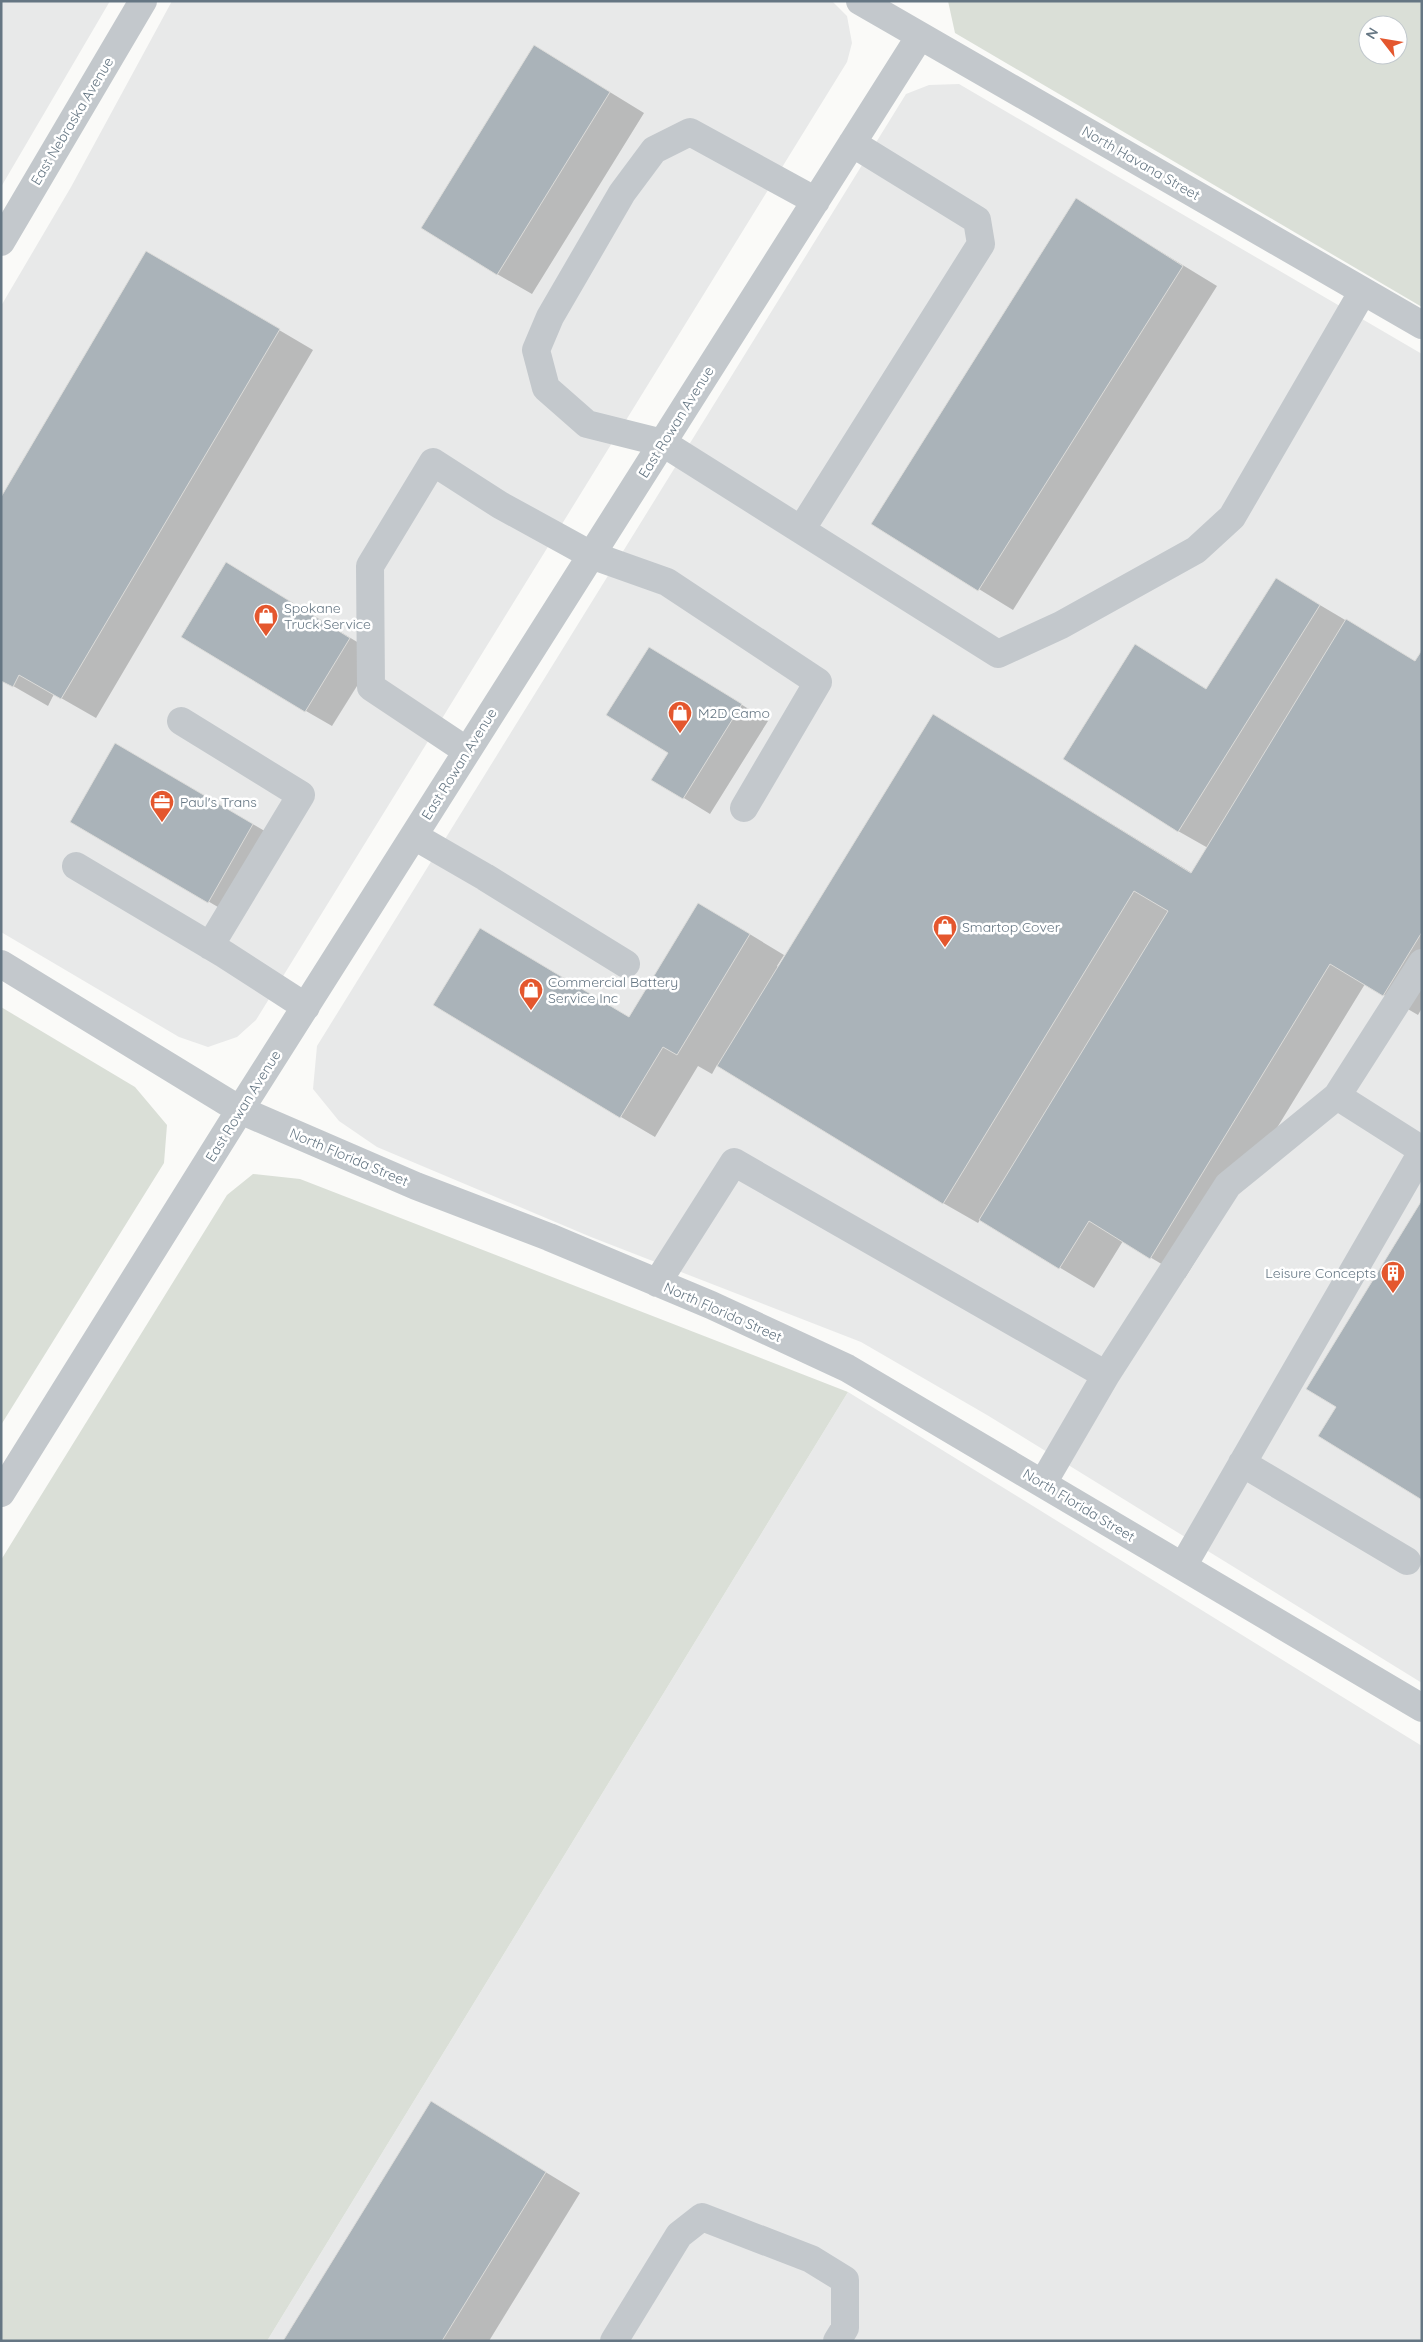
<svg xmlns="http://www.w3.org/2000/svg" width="1423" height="2342" font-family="Quicksand,sans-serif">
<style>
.built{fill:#e8e9e9}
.green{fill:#dadfd7;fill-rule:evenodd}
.shadow{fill:#0003}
.building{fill:#aab3b9;stroke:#dcdcda}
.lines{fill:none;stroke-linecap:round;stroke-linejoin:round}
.minor{stroke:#c3c8cc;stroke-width:28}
.labels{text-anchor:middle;stroke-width:5;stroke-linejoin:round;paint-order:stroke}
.street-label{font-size:14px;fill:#657683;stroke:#fff}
.poi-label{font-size:14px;fill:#657683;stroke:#fff;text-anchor:start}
</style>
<rect width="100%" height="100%" fill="#fafaf8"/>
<!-- built -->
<path class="built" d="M1,1H110L1,187Z
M172,1H832L847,16L852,43L847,62L256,1020L237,1037L208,1047L179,1037L1,932V306L71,187Z
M959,84L1422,354V1683L987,1415L861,1342L591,1237L377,1147L339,1121L313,1089L317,1046L906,94L929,85Z
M848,1392L1422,1746V2341H267Z"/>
<!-- green -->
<path class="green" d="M948,1H1422V307L955,33ZM1368,25H1398V55H1368Z
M1,1007L135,1087L167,1125L164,1163L1,1425Z
M253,1174L300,1179L848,1392L267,2341H1V1560L227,1195Z"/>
<!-- shadow -->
<path class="shadow" d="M569,67L644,113L532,294L497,274Z
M1076,200L1217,286L1013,610L873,524Z
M181,272L313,350L96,718L54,694L48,706L1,679Z
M253,579L377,654L332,726L306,711Z
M1276,579L1416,662L1422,653V1008L1418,1015L1365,984L1185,1278L1123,1241L1094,1288L980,1220L978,1223L943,1203L717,1065L712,1074L698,1066L655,1137L621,1117L630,1018L733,924L784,955L777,966L779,968L968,736L1192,873L1208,848L1178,831L1135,646L1208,690Z
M676,664L768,721L710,814L653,779L669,752Z
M116,744L280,840L235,917L71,821Z
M432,2103L580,2193L489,2341H284Z"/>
<!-- building -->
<path class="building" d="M534,45L610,92L497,275L421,228Z
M1076,198L1183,266L978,591L871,524Z
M146,251L280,329L61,699L19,675L13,687L1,681V497Z
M226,562L350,638L305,712L181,637Z
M1276,578L1320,605L1178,832L1063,759L1135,644L1206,689Z
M1346,619L1415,661L1422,650V932L1383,996L1330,964L1150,1259L1089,1221L1059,1269L979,1220L1168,911L1134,891L943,1204L717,1066L933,714L1191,873Z
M649,647L742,704L683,799L651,780L668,753L606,715Z
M115,743L253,824L208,903L70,822Z
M698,903L750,934L677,1055L663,1047L620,1118L433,1005L480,928L629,1017Z
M1422,1200V1500L1318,1436L1336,1407L1306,1389Z
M431,2101L546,2172L442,2341H283Z"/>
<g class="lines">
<!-- minor -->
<path class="minor" d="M860,1L1422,325
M816,201L690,132L654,150L622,193L550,317L536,350L546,388L587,424L663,443L998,654L1061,625L1196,550L1232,517L1363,291
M1,242L143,1
M801,530L981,244L977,220L852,143
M181,721L301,795L210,946
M467,751L371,687L370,566L433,462L500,505L591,555L667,582L818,682L744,808
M414,836L485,877L626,964
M76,866L224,954L306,1007
M1,964L240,1110L416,1186L549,1237L711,1305L847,1368L1422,1708
M1337,1096L1422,963
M657,1283L734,1162L1106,1375L1043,1483
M1106,1375L1228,1185L1337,1096L1422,1150
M1242,1463L1407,1561
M1,1493L240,1110L920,36
M1183,1566L1422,1152
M614,2341L679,2235L702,2217L811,2259L845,2280V2328L837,2341"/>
</g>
<!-- icons -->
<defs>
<symbol id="shop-pin" viewBox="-11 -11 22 30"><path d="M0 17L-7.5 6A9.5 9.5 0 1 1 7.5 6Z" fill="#e4572e" stroke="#fff"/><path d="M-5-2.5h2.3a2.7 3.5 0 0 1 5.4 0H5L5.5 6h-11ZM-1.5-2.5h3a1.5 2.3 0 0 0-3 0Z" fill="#fff"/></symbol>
<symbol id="office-pin" viewBox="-11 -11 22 30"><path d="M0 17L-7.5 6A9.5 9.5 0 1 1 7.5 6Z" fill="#e4572e" stroke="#fff"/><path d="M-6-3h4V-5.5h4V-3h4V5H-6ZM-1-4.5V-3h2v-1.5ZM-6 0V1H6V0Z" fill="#fff"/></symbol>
<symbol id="building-pin" viewBox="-11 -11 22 30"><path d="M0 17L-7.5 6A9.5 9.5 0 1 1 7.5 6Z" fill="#e4572e" stroke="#fff"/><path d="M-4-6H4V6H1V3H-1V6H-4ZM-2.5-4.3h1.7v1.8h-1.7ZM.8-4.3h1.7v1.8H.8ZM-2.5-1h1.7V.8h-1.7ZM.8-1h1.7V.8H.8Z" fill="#fff"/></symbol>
</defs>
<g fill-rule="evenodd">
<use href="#shop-pin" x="252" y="602" width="28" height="38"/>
<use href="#shop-pin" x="666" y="699" width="28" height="38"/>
<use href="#office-pin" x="148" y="788" width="28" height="38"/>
<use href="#shop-pin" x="931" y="913" width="28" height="38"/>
<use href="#shop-pin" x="517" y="976" width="28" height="38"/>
<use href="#building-pin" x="1379" y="1259" width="28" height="38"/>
</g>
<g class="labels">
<!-- street labels -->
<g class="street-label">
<text transform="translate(72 121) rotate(-59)" y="5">East Nebraska Avenue</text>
<text transform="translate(1141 163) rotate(30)" y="5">North Havana Street</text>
<text transform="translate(676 422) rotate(-58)" y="5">East Rowan Avenue</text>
<text transform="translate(459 764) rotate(-58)" y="5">East Rowan Avenue</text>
<text transform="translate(243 1106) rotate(-58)" y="5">East Rowan Avenue</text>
<text transform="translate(349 1157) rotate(23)" y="5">North Florida Street</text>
<text transform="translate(723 1312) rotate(24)" y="5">North Florida Street</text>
<text transform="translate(1079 1505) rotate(31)" y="5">North Florida Street</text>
</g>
<!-- poi labels -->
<g class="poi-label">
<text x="284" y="613">Spokane<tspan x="284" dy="16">Truck Service</tspan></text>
<text x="698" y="718">M2D Camo</text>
<text x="180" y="807">Paul's Trans</text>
<text x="962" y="932">Smartop Cover</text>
<text x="548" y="987">Commercial Battery<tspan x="548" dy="16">Service Inc</tspan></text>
<text x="1376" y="1278" text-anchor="end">Leisure Concepts</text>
</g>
</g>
<!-- border -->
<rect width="1423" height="2342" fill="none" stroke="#657683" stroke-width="5"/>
<!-- north arrow -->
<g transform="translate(1383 40) rotate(301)"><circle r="24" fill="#ffffff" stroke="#c1c8cd"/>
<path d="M0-4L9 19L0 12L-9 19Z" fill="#e4572e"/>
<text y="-8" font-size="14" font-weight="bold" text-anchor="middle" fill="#657683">N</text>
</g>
</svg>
